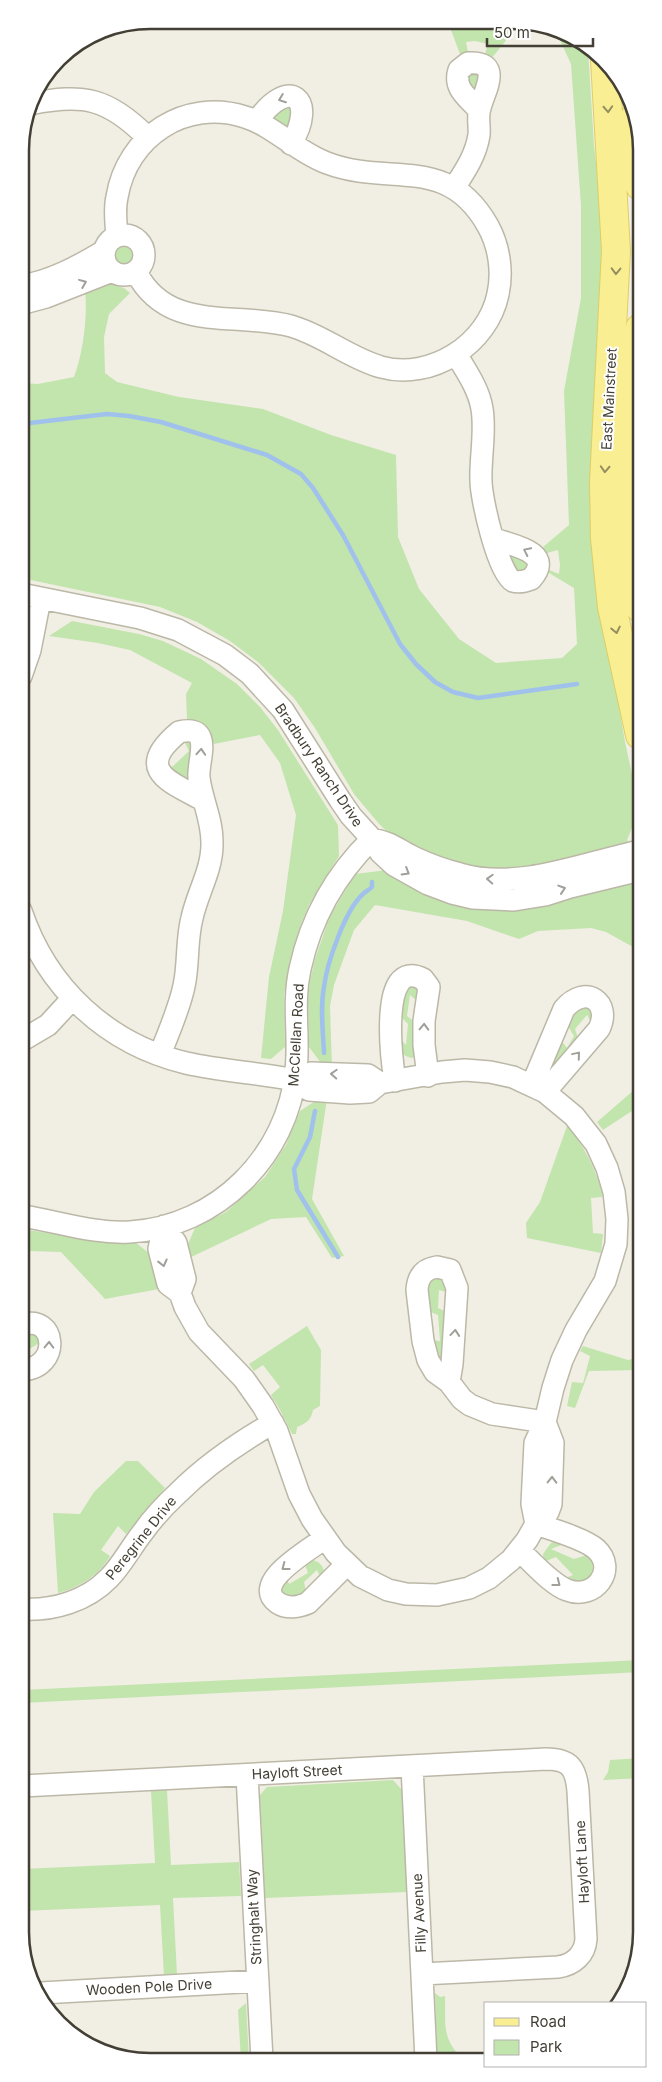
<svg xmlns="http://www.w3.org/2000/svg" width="662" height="2082" font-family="Inter,sans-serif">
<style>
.green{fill:#c2e4ad}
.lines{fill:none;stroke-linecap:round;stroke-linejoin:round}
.stream{stroke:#a1c1ed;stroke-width:4.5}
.minor-casing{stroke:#bcb8a7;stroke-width:24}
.major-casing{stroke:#dece64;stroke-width:30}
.minor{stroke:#fff;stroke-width:21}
.major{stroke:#faee93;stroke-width:28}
.oneway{stroke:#a19f9a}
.oneway2{stroke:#958e5f}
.labels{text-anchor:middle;stroke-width:4;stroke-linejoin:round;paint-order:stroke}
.street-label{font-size:14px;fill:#433f34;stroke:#fff}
.rim{fill:none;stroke:#433f34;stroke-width:2.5}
</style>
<rect width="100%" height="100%" fill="#f1efe4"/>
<!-- green -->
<path class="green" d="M150,20H198L162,26L141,22Z
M448,22H521L491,59L485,54L488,44L475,41L466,42L468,52L460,54Z
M550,29L588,49L594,146L604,229V618L625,742L640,811V824L634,823L627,840L631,843L537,871L453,867L391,835L380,825L354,794L315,728L294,698L258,662L230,641L197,622L160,607L21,578V383L38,384L74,377C83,353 88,316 85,290L109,281L110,284L124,288L130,293L109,314L104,337L105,373L117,382L179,397L263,409L331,435L396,455L398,537L419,589L459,639L496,663L562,658L577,644L574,588L549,573V570L559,574L560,565L558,550L547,553L543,547L569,525L564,391L581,298V206L571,64L560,40Z
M478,72V94L463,80V76Z
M282,104L297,111L287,127L275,118L273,113Z
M110 256a14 14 0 1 1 28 0a14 14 0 1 1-28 0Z
M505,550L526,557L531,567L517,574Z
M72,621L139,634L163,641L201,659L237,684L260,707L278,730L338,825L339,856L309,905L301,924L290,960L284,995L285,1047L271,1059L261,1058L269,977L283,911L296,815L280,763L260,735L214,744C210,732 201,723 187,720L186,694L192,683L130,650L98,643L49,636Z
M183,739L191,741L193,783L171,773L165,760L172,767L189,751Z
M387,870L441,896L628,882L640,885L641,955L633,947L606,932L591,928L538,931L519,939L467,921L375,905L354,930L334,985L330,1006L332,1068L324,1067L309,1047L308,1000L310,981L315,959L330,916L355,874Z
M419,984V1003L410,995L407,1016L416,1023L417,1055L412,1058C399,1055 399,1048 398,1036L406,1045L408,1024L398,1014L404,987Z
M575,1006L592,1008L593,1026L587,1015L575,1029L579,1041L552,1070L550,1066L560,1039L567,1048L574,1036L566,1023Z
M641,1084V1105L603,1130L597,1122Z
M320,1098L327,1099L312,1199L344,1256L332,1258L306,1217L271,1219L189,1258L188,1244L195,1228L226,1212L265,1177L286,1145L300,1111Z
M567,1126C584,1146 595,1167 602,1192V1197L591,1198L593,1233L603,1234L601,1253L527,1238L526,1223L540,1202Z
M22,1229L104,1242H135L150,1254L159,1289L105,1299L61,1252L30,1251L22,1258Z
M444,1276L450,1293L439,1290L438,1308L449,1313L443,1367L430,1340L440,1341L438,1315L426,1310V1280Z
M307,1326L321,1350L320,1406L313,1410C311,1420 307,1423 297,1427L296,1434H292L280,1410L271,1395L280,1387L263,1365L254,1371L249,1364Z
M22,1331L40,1335L41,1351L39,1343L25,1352L26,1363H22Z
M583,1346L628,1360L641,1357V1370L589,1371L575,1408L567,1406L572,1382L583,1383L590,1356L580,1351Z
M126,1461H138L165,1488L126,1534L118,1526L101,1550L110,1556C100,1575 78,1588 58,1593L53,1513L80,1514L94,1492Z
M556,1541L564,1544L551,1549L574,1559L590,1554L597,1566L585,1585L563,1579L573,1575L556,1557L544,1562L543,1554L551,1543Z
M310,1560C319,1560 322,1565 325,1573L322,1581L317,1570L304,1582L307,1597L304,1599L280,1595L286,1576L289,1584L308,1573L304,1562Z
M641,1660V1672L22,1703V1690Z
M642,1758V1778L603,1780L608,1772L610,1760Z
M393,1780L402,1790L407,1892L265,1898L260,1799V1795L267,1787Z
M167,1790L171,1865L239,1862L241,1896L173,1898L177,1975L164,1976L160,1905L22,1911V1869L155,1863L151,1791Z
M435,1993L440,1997L445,1996C446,2020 441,2036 459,2055L486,2053V2058L443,2060L437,2050Z
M246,2003L249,2060H241L238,2010Z
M414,2055L412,2060H358L363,2059Z"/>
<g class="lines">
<!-- stream -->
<path class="stream" d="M21,424L107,414L129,416L161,422L267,455L301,474L313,488L343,535L400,644L416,664L435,682L453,692L478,698L577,684
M324,1053C323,1031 320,1008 324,987C327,963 345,910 363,894C365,892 369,890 372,887V882
M315,1111L310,1137L294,1169L297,1190L338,1257"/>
<defs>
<path id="minor" d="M30,104C83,93 108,98 147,137
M257,121C289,75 318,99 291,144
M454,188C465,171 476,155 479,135C480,127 477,116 480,108C484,91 504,61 468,63L459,70C453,89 468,97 479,110
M104 255a20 20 0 1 1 40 0a20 20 0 1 1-40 0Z
M117,236C116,223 114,210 117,197C127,136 186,98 245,117C274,126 297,152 327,163C390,187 447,153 488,226C499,246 503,271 498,294C488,344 431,381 381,367C349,358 323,335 291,326C235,311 168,334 136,272
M20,286C50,282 79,266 104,251
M20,304L46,297L112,271
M456,354C466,371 479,389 482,409C486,432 480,457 481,481C481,498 498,573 513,581C519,583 526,581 531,579C556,552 511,545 494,539
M21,594L140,618L178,630L225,655L250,674L283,710L340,800L351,816L372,839L381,853L394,865L428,884L452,893L473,898L514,900L545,895L570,887L640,870
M21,676L30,650L40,599
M372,839C390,842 397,849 413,857C428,864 444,870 460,874C518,891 583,863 640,851
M21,911C47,988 107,1044 186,1063C222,1071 259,1073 295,1080
M21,1041L48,1025L72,999
M160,1055C168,1033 179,1010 184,986C189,964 186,941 192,918C197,894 212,870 212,845C213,821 202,801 199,778C197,761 215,724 179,732C133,770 170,782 203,800
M395,1081C392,1062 378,956 423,979L429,987L424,1021V1045L428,1076
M380,1083L368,1075L311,1073L295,1080L309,1090L350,1093L369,1092L380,1083L442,1072L465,1070L490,1072L513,1077L545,1092L574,1116L596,1144L607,1168L614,1192L617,1219L616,1244L605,1281L576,1330L562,1360L553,1388L545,1422L535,1443L532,1504L536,1524
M532,1085L564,1009C586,983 612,1003 599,1029L545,1092
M22,1216C57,1221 93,1234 130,1232C217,1227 288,1156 296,1070C300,1036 292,1005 300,969C311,918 335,875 372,839
M164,1226L159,1249L168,1284L180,1293L185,1307L199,1332L244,1379L263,1406L277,1431L299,1494L312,1519L336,1553L360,1576L388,1590L406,1594L437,1595L469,1588L489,1578L511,1560L527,1540L536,1524L548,1512L551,1504L553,1443L545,1422
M164,1226L176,1243L185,1279L180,1293
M22,1325C56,1313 62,1368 22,1370
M449,1382L452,1364L457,1288L450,1270L437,1267C424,1269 418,1276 417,1290L423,1341L428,1360L435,1372L449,1382L462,1399L470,1405L492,1414L545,1422
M325,1538C311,1549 249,1583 278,1603C287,1609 299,1607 308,1603L347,1564
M520,1551C532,1562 551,1584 567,1590C595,1601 618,1569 596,1549C585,1539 551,1529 536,1524
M22,1609C53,1611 87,1601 109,1578C122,1565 131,1547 143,1532C153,1518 165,1505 178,1493C207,1464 238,1443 273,1423
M412,1766L426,2060
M247,1775L262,2060
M22,1786L546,1759C570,1759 576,1768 578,1791L586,1939C585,1955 573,1965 558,1967L422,1974
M41,1993L258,1981"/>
<path id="major" d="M605,60L616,251L604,482L605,538L612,607L640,735
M635,117L640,186
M640,328C634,421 624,515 640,608"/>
</defs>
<!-- minor casing -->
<use href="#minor" class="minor-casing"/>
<!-- major casing -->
<use href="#major" class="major-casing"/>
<!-- minor -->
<use href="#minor" class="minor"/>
<!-- major -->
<use href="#major" class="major"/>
</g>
<!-- one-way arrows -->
<defs><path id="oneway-chevron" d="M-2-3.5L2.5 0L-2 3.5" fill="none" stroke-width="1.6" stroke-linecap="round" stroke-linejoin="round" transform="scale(1.25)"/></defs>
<g class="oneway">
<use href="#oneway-chevron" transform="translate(282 99) rotate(159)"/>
<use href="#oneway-chevron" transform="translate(83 283) rotate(-22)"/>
<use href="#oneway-chevron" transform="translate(527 551) rotate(-154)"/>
<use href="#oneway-chevron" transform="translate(201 752) rotate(-86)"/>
<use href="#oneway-chevron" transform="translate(406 872) rotate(31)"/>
<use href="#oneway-chevron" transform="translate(490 879) rotate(-177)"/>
<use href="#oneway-chevron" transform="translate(562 889) rotate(-18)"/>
<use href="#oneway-chevron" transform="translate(424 1027) rotate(-88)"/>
<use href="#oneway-chevron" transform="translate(577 1055) rotate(-50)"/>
<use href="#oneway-chevron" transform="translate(334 1074) rotate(-177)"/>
<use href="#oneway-chevron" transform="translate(163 1263) rotate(76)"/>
<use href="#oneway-chevron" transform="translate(455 1333) rotate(-85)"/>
<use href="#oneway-chevron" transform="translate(49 1345) rotate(-89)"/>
<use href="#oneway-chevron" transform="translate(552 1480) rotate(-89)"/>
<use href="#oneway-chevron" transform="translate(285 1567) rotate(143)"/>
<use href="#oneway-chevron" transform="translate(557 1583) rotate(38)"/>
</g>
<g class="oneway2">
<use href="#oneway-chevron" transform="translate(608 109) rotate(87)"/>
<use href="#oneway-chevron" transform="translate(616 271) rotate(91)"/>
<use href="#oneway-chevron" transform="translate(605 469) rotate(93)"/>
<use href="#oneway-chevron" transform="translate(616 630) rotate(78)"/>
</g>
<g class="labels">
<!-- street labels -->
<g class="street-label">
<text transform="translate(609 399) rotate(-87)" y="5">East Mainstreet</text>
<text transform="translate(319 765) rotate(56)" y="5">Bradbury Ranch Drive</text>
<text transform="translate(296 1035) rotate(-87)" y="5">McClellan Road</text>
<text transform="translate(141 1538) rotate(-51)" y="5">Peregrine Drive</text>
<text transform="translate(297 1772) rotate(-3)" y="5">Hayloft Street</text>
<text transform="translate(582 1862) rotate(-93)" y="5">Hayloft Lane</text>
<text transform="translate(419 1913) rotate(-93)" y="5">Filly Avenue</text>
<text transform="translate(254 1917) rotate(-93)" y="5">Stringhalt Way</text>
<text transform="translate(149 1987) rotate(-3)" y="5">Wooden Pole Drive</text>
</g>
</g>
<!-- crop -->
<path d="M0 0H662V2082H0ZM150 29H512A121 121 0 0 1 633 150V1932A121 121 0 0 1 512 2053H150A121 121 0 0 1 29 1932V150A121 121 0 0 1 150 29Z" fill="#fff" fill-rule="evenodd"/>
<path class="rim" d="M150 29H512A121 121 0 0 1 633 150V1932A121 121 0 0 1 512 2053H150A121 121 0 0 1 29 1932V150A121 121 0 0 1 150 29Z"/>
<!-- legend -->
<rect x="484" y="2002" width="162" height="65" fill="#ffffff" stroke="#b4b2ae"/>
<rect x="494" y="2018" width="25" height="8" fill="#faee93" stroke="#b4b2ae"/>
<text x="530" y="2027" font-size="15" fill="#433f34">Road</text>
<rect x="494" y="2040" width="25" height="15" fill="#c2e4ad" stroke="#b4b2ae"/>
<text x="530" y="2052" font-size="15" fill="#433f34">Park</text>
<!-- scale -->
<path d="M487 38v8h106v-8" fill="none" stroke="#433f34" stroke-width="2.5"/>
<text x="494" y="38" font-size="15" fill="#433f34" stroke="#ffffff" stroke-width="4" paint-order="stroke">50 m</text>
</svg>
